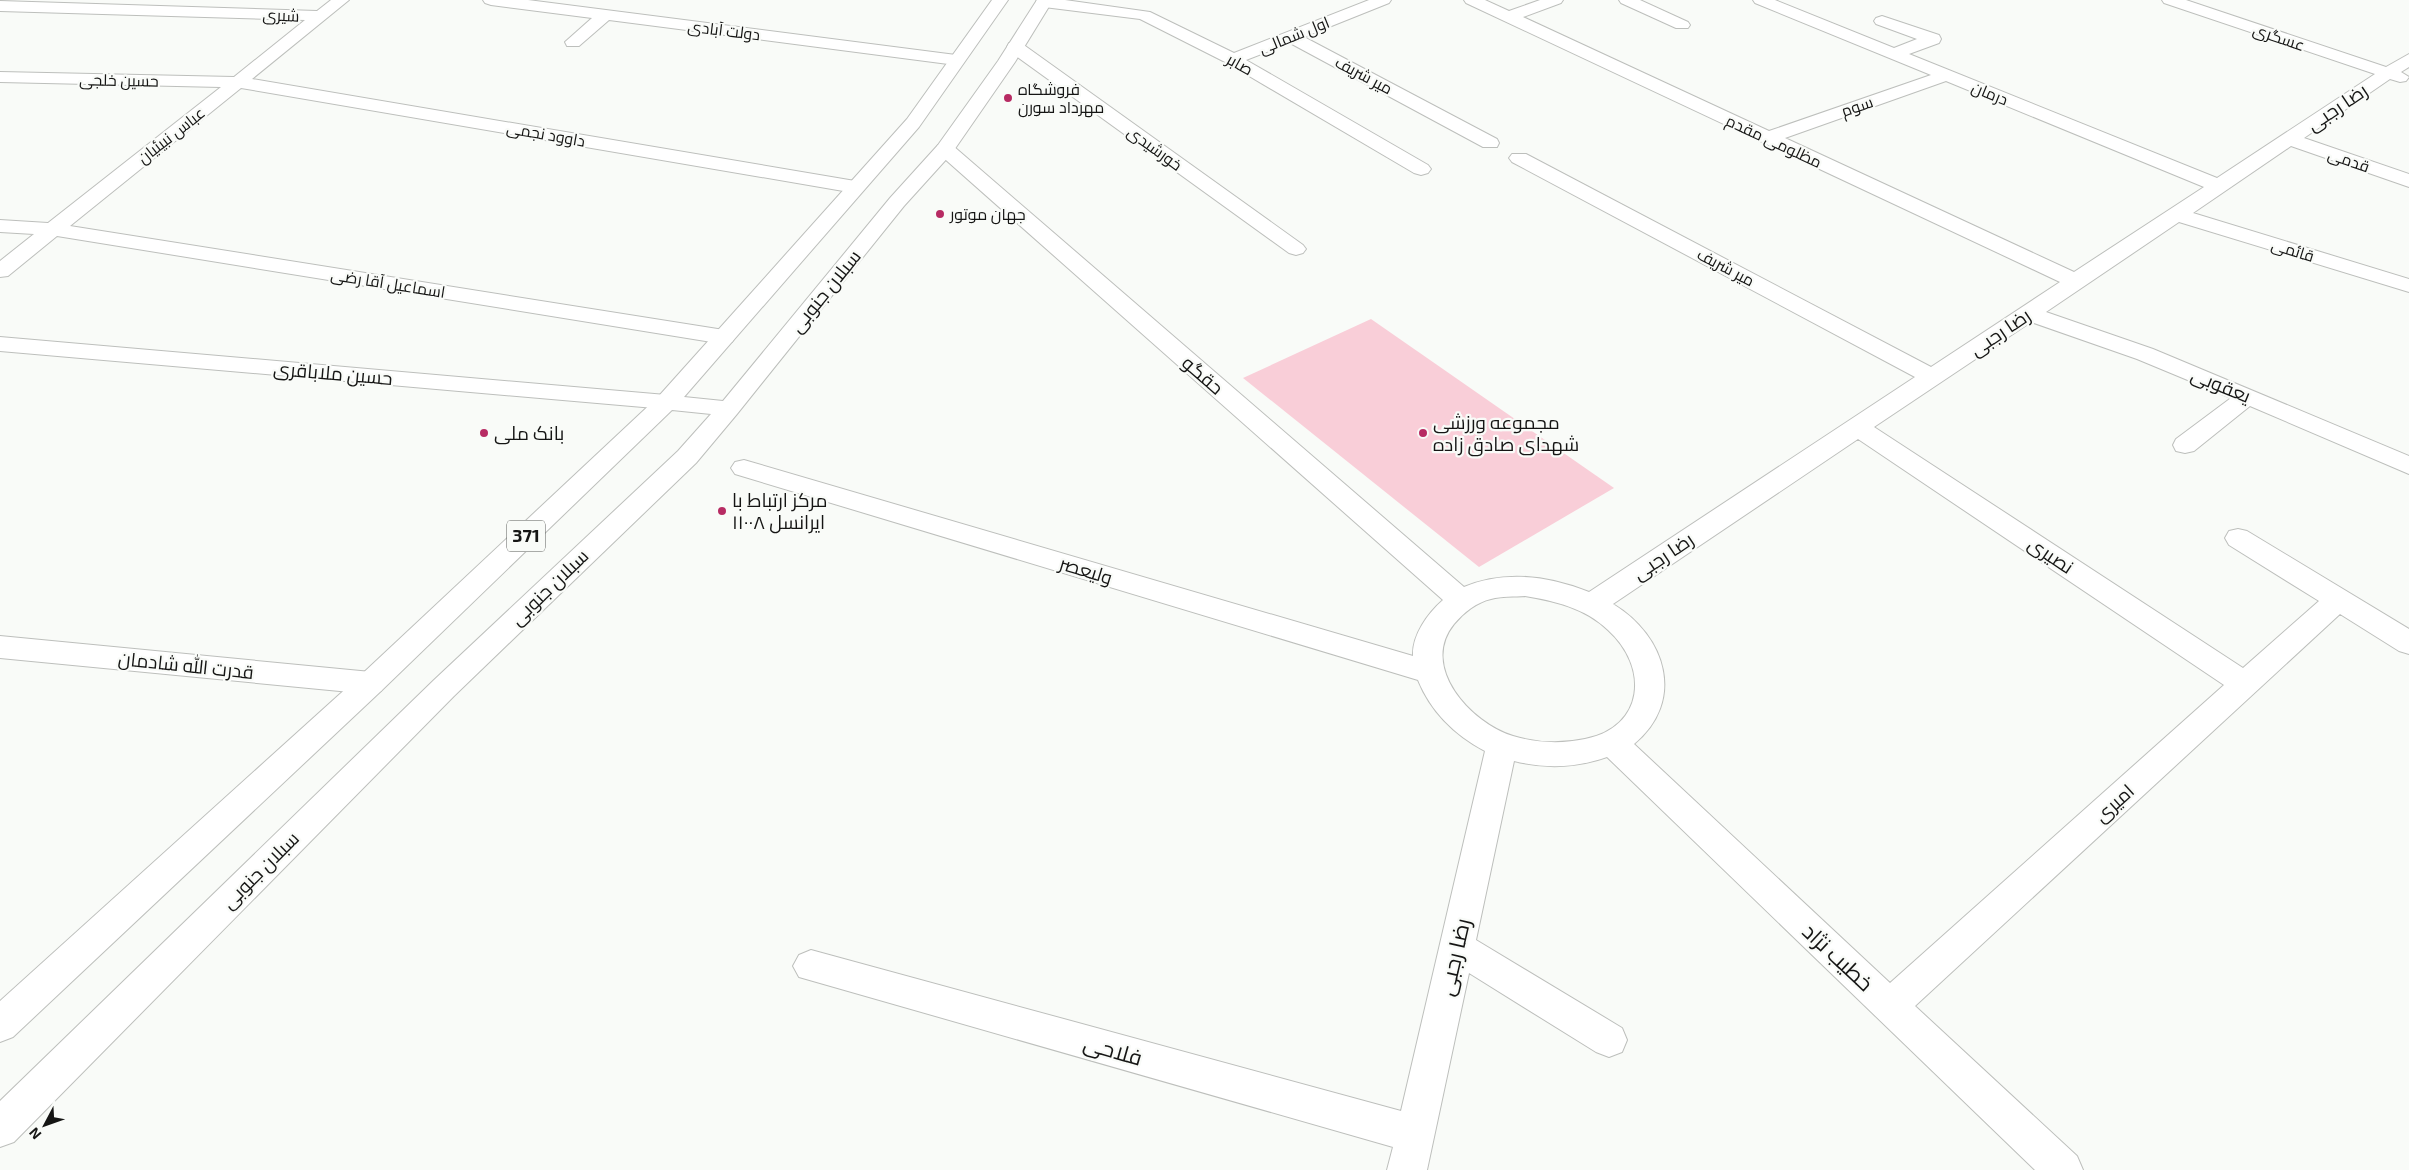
<svg xmlns="http://www.w3.org/2000/svg" width="2409" height="1170" font-family="'Exo 2',Cairo,sans-serif">
<style>
.green{fill:#f9ced8}
.lines{fill:none;stroke-linecap:round;stroke-linejoin:round}
.minor-casing{stroke:#bdbfbc;stroke-width:2}
.major-casing{stroke:#bdbfbc;stroke-width:2}
.minor{fill:#fff;fill-rule:evenodd}
.major{fill:#fff;fill-rule:evenodd}
.poi-dot{fill:#b72b63;stroke:#f9fbf8;stroke-width:2}
.labels{text-anchor:middle;stroke-width:4.5;stroke-linejoin:round;paint-order:stroke}
.far-street-label{font-size:16px;fill:#151514;stroke:#f9fbf8}
.far-poi-label{font-size:16px;fill:#151514;stroke:#f9fbf8;text-anchor:start}
.shield{fill:#f9fbf8;stroke:#595a58;stroke-width:1}
.shield-label{font-size:18px;font-weight:bold;fill:#151514}
.street-label{font-size:19px;fill:#151514;stroke:#f9fbf8}
.poi-label{font-size:19px;fill:#151514;stroke:#f9fbf8;text-anchor:start}
.near-street-label{font-size:22px;fill:#151514;stroke:#f9fbf8}
</style>
<rect width="100%" height="100%" fill="#f9fbf8"/>
<!-- green -->
<path class="green" d="M1371,319L1614,488L1479,567L1243,378Z"/>
<g class="lines">
<defs>
<path id="minor" d="M331,0H349L252,79L855,181L862,183L865,187L862,191L855,193L241,88L70,226L724,330L732,332L735,337L732,342L724,344L57,236L8,276L0,277V261L34,234L0,232V220L48,223L221,87L0,82V72L234,77L305,20L0,11V1L317,11Z
M483,0H528L956,55L962,56L965,60L962,64L956,65L609,20L579,46H567L565,42L592,18L491,5L485,3Z
M1037,0H1065L1150,12L1234,53L1369,0H1391L1389,3L1304,37L1497,139L1499,143L1497,147H1483L1290,43L1246,60L1428,165L1431,169L1428,173L1421,175L1414,173L1227,63L1140,19L1044,7L1038,5L1036,2Z
M1464,0H1485L1509,11L1540,0H1563L1561,3L1523,17L1769,131L1931,75L1755,3L1753,0H1775L1894,48L1917,39L1876,24L1874,21L1876,18L1882,16L1939,35L1941,39L1939,43L1909,54L2217,178L2375,74L2164,3L2162,0H2186L2386,67L2409,54V67L2401,72L2409,77L2406,81L2400,82L2390,79L2304,138L2409,174V187L2291,146L2193,213L2409,279V292L2179,222L2046,312L2153,349L2409,456V474L2250,406L2194,451L2185,453L2176,451L2173,445L2176,439L2231,398L2137,359L2031,322L1874,427L2243,668L2319,601L2229,545L2225,538L2229,531L2238,529L2247,531L2409,629V654L2399,651L2340,614L1915,1006L2077,1156L2083,1170H2035L1607,757C1576,768 1546,769 1514,761L1476,940L1622,1028L1627,1040L1622,1052L1609,1057L1596,1052L1469,973L1427,1170H1387L1393,1147L799,977L793,966L799,955L811,950L1401,1111L1485,751C1455,735 1431,712 1418,680L735,474L731,468L735,462L744,460L1413,656C1412,635 1428,613 1443,600L938,153L936,149L938,145H952L1464,587C1505,570 1549,576 1589,592L1915,377L1512,162L1509,158L1512,154H1526L1931,367L2060,282L1466,3ZM1946,81L2204,187L2074,272L1785,138ZM1858,439L2224,685L1890,983L1634,744C1686,701 1666,636 1613,604ZM1525,596C1555,601 1585,608 1608,630C1649,667 1645,727 1585,739C1562,744 1536,743 1513,736C1471,723 1419,667 1454,624C1463,613 1477,602 1491,599C1502,596 1514,597 1525,596Z
M1619,0H1640L1688,22L1690,25L1688,28H1676L1621,3Z
M1015,42L1021,43L1303,245L1306,249L1303,253L1296,255L1289,253L1009,51L1007,47L1009,43Z
M0,337L666,395L674,397L678,402L674,407L666,409L0,351Z
M0,636L371,672L381,675L386,683L381,691L371,694L0,658Z"/>
<path id="major" d="M992,0H1008L919,127L684,397L723,401L890,198L938,145L998,61L1037,0H1053L1015,62L952,153L904,206L737,414L696,463L454,696L14,1142L0,1147V1101L434,680L678,451L711,414L672,410L381,691L13,1037L0,1042V1001L361,675L658,397L907,119Z"/>
</defs>
<!-- minor casing -->
<use href="#minor" class="minor-casing"/>
<!-- major casing -->
<use href="#major" class="major-casing"/>
<!-- minor -->
<use href="#minor" class="minor"/>
<!-- major -->
<use href="#major" class="major"/>
</g>
<!-- markers -->
<g class="poi-dot">
<circle cx="1008" cy="98" r="5"/>
<circle cx="940" cy="214" r="5"/>
<circle cx="484" cy="433" r="5"/>
<circle cx="1423" cy="433" r="5"/>
<circle cx="722" cy="511" r="5"/>
</g>
<g class="labels">
<!-- far-street labels -->
<g class="far-street-label">
<text transform="translate(281 15) rotate(2)" y="6">شیری</text>
<text transform="translate(724 30) rotate(7)" y="6">دولت آبادی</text>
<text transform="translate(1294 35) rotate(-22)" y="6">اول شمالی</text>
<text transform="translate(2279 37) rotate(19)" y="6">عسگری</text>
<text transform="translate(1240 64) rotate(29)" y="6">صابر</text>
<text transform="translate(1364 75) rotate(28)" y="6">میر شریف</text>
<text transform="translate(119 80) rotate(1)" y="6">حسین خلجی</text>
<text transform="translate(1990 93) rotate(22)" y="6">درمان</text>
<text transform="translate(1857 106) rotate(-19)" y="6">سوم</text>
<text transform="translate(546 134) rotate(10)" y="6">داوود نجمی</text>
<text transform="translate(171 135) rotate(-38)" y="6">عباس نبیئیان</text>
<text transform="translate(1774 141) rotate(25)" y="6">مظلومی مقدم</text>
<text transform="translate(1155 148) rotate(36)" y="6">خورشیدی</text>
<text transform="translate(2349 160) rotate(19)" y="6">قدمی</text>
<text transform="translate(2293 250) rotate(17)" y="6">قائمی</text>
<text transform="translate(1726 267) rotate(28)" y="6">میر شریف</text>
<text transform="translate(388 283) rotate(9)" y="6">اسماعیل آقا رضی</text>
</g>
<!-- far-poi labels -->
<g class="far-poi-label">
<text x="1018" y="95">فروشگاه<tspan x="1018" dy="18">مهرداد سورن</tspan></text>
<text x="950" y="220">جهان موتور</text>
</g>
<!-- shield labels -->
<rect class="shield" x="507" y="520.5" width="38" height="31" rx="4"/>
<g class="shield-label">
<text x="526" y="542">371</text>
</g>
<!-- street labels -->
<g class="street-label">
<text transform="translate(2337 107) rotate(-34)" y="7">رضا رجبی</text>
<text transform="translate(825 291) rotate(-51)" y="7">سبلان جنوبی</text>
<text transform="translate(2000 332) rotate(-34)" y="7">رضا رجبی</text>
<text transform="translate(333 373) rotate(5)" y="7">حسین ملاباقری</text>
<text transform="translate(1203 375) rotate(41)" y="7">حقگو</text>
<text transform="translate(2221 385) rotate(22)" y="7">یعقوبی</text>
<text transform="translate(2051 555) rotate(34)" y="7">نصیری</text>
<text transform="translate(1663 556) rotate(-34)" y="7">رضا رجبی</text>
<text transform="translate(1086 570) rotate(17)" y="7">ولیعصر</text>
<text transform="translate(549 587) rotate(-44)" y="7">سبلان جنوبی</text>
<text transform="translate(186 665) rotate(6)" y="7">قدرت الله شادمان</text>
<text transform="translate(2114 803) rotate(-42)" y="7">امیری</text>
<text transform="translate(260 870) rotate(-45)" y="7">سبلان جنوبی</text>
</g>
<!-- poi labels -->
<g class="poi-label">
<text x="1433" y="429">مجموعه ورزشی<tspan x="1433" dy="22">شهدای صادق زاده</tspan></text>
<text x="494" y="440">بانک ملی</text>
<text x="732" y="507">مرکز ارتباط با<tspan x="732" dy="22">ایرانسل ۱۱۰۰۸</tspan></text>
</g>
<!-- near-street labels -->
<g class="near-street-label">
<text transform="translate(1454 957) rotate(-77)" y="8">رضا رجبی</text>
<text transform="translate(1838 957) rotate(43)" y="8">خطیب نژاد</text>
<text transform="translate(1113 1050) rotate(16)" y="8">فلاحی</text>
</g>
</g>
<!-- north arrow -->
<g transform="translate(45 1125) rotate(229)" stroke="#f9fbf8" stroke-width="4" paint-order="stroke">
<path d="M0-4L9 19L0 12L-9 19Z" fill="#151514"/>
<text y="-8" font-size="14" font-weight="bold" text-anchor="middle" fill="#151514">N</text>
</g>
</svg>
